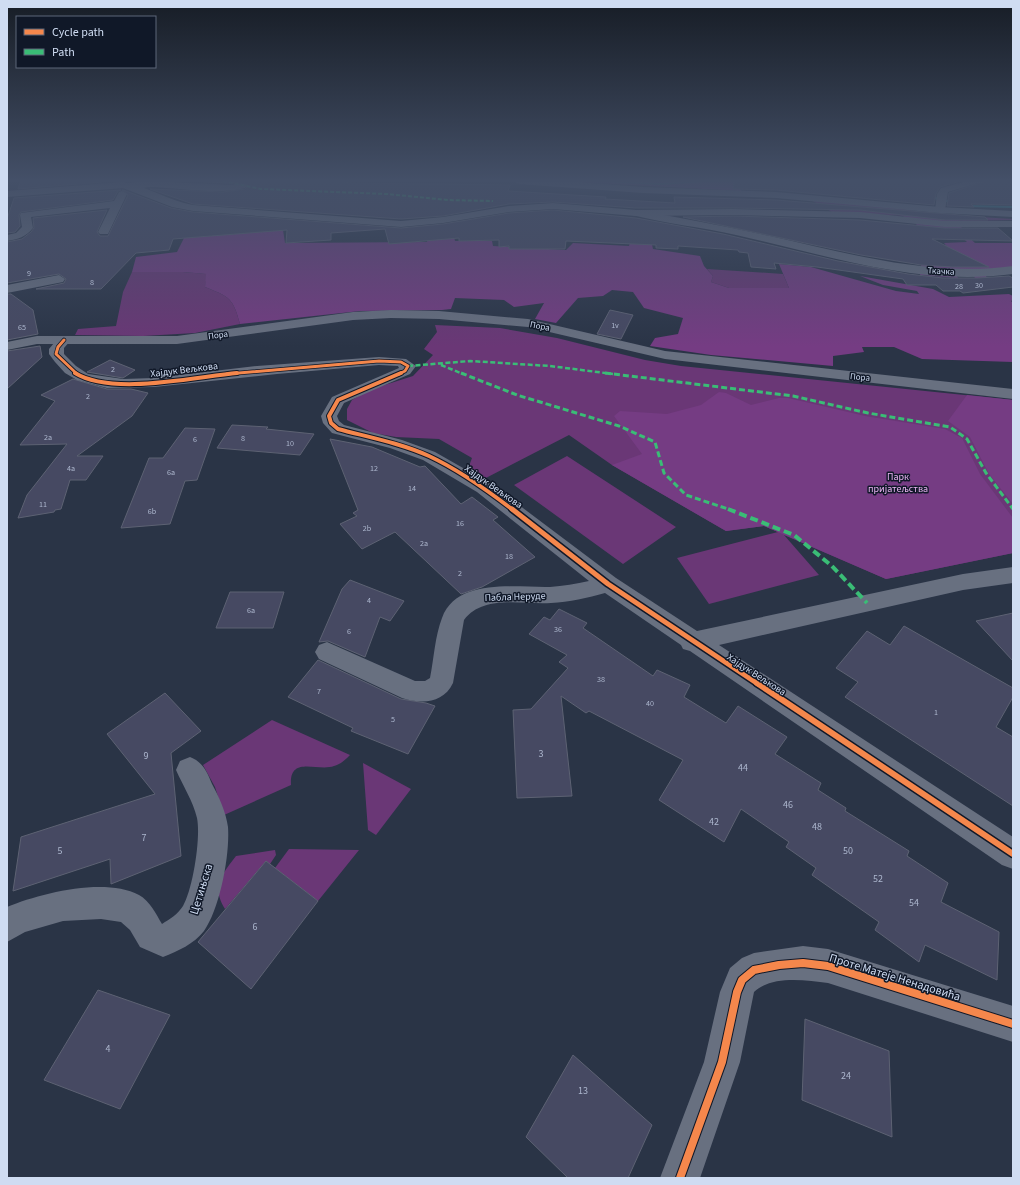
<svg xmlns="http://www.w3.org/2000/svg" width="1020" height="1185" font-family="'Source Sans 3',sans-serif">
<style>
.green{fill:#6a3776}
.forest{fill:#753c83}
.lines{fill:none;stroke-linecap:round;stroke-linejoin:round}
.stream{fill:#277d85;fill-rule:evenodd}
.building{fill:#464962;stroke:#5d6273}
.street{fill:#687080;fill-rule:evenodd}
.secondary{fill:#687080;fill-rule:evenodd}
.primary{fill:#687283;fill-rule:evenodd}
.quiet-far3{stroke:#3abd76;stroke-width:2;stroke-dasharray:4 2;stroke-linecap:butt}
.quiet-far2{stroke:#3abd76;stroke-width:2.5;stroke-dasharray:5 2.5;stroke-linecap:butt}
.quiet-far1{stroke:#3abd76;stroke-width:3;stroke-dasharray:6 3;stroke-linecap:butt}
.quiet{stroke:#3abd76;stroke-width:4;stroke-dasharray:8 4;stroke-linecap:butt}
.cycleway-far4-casing{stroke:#101828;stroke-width:4.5}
.cycleway-far3-casing{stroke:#101828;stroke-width:6}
.cycleway-far2-casing{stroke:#101828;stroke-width:8}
.cycleway-far1-casing{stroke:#101828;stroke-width:9}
.cycleway-casing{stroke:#101828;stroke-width:10}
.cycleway-far4{stroke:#f5874c;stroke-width:3}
.cycleway-far3{stroke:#f5874c;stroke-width:4}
.cycleway-far2{stroke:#f5874c;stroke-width:5}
.cycleway-far1{stroke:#f5874c;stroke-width:6}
.cycleway{stroke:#f5874c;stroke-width:8}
.labels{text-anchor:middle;stroke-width:3;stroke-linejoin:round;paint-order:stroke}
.number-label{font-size:8px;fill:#adb7ce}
.far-street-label{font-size:9px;fill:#cfdcf2;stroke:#101828}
.street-label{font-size:10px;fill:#cfdcf2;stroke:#101828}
.park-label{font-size:10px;fill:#ebb5f3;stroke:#101828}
.near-number-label{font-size:10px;fill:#adb7ce}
.near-street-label{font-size:12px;fill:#cfdcf2;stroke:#101828}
</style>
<rect width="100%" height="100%" fill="#2a3446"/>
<!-- green -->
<path class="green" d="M811,200L869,205L946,215L1013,219V220L963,221L947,218L832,212Z
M707,269L783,274L789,288H729L711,282L713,276Z
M132,272H183L207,274L205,287C230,297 233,298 240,324L195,333L143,336L75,335L78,329L116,326L123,292Z
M435,325L500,328L557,338L645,360L681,366L1013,400V553L886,579L784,535L819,575L709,604L677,558L778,532L764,526L726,531L612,465L569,435L482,480L468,469L472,458L439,439L396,437L373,433L347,420V409L352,400L369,390L413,376L433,355L424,349L437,332Z
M567,456L676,527L623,564L514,485Z
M272,720L350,755C345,760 341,764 334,766C318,772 289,755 291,785L224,815L215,787L203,765Z
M363,763L411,789L376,835L368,830Z
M289,849L359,850L318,901L275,868Z
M275,850L276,855L270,864L266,861L225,909C211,887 222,874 236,856Z"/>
<!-- forest -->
<path class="forest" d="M560,181H739L741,191Z
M900,215L947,218L963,221L961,230L975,243H1013V268L989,270L986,277L1001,287L980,282L967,271H954L958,278L920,275L922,258L949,249L944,243L967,242L958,233L917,229L916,222Z
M452,228L455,241H492L493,246L566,250L573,243L629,246L632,235L650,236L653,249L700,256L704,266L713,276L711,282L729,288H789L779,264L811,267L896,291L919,294L917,291L883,285L860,276L933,289L949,297L1009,294L1013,296V300L1011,301L1013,303V362L922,359L894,347H862L864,352L833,356V366L711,355L650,346L655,338L678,334L683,318L644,308L633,292L612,290L603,296L578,298L556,323L535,319L544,303L514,307L504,300L455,298L451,309L442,310L360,311L240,324C233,298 230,297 205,287L206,274L183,272H132L136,257L177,252L185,236L283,230L285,243L427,242L430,229Z
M719,392L726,393L751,405L779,398H788L865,416L945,429L962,438L980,474L1013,518V553L886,579L764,526L726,531L612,465L642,454L614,416L620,411L667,414L701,405Z
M967,395L1013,400V504L989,474L970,437L948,421Z"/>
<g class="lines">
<!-- stream -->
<path class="stream" d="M590,181L659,183L717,181L659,185Z
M924,194L966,205L1013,206V208L966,207L923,196Z"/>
</g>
<!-- building -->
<path class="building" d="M28,181H113L18,189L20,182Z
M183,181H348L347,183L510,185L508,191L606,197L605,199L675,203L674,197L776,200L985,217L988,220H945L860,210L733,208H636L553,202L509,204L443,216L401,219L193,204L150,189L223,192L245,189L248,186L242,182L230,183Z
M734,181H960L940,187L936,194L934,205L776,190L733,189Z
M986,181H1013V205L971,204L974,207L947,206L949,193Z
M121,190L118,191L113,200L21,212L19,215L20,226L15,232L7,233V219L14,198Z
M122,190H123L171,208L193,212L401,228L443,224L509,213L553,210L636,218L723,234L838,261L908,274L943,278H978L1009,276L1013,278V287L963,293L960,291H943L936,285H907L903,279L817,267L774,263L776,269L751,267L748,253L739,252L738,250L678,246V249L656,248V245L566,241L565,249H509V246L499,247V240L459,241V238L389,244L385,229L331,233V240L286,243L287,230L173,239L169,250L136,253L101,289H36L64,283L66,279L59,274L7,283V242L22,239L31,232L34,228L33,218L107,210L97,232L100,236H108L128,195Z
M733,216L860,220L945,228H998L1013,241L932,239L989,267H952L921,265L861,255L683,217Z
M7,294H11L33,310L38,334L7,340Z
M610,310L633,315L621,339L597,334Z
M40,346L42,357L7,389V351Z
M110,360L135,370L123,378L87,372Z
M73,379L107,389H131L148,393L132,416L77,456H103L86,480H70L61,509L55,510L54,512L18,518L27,495L67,444L20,445L55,401L41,395Z
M232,425L268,427L266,429L314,434L300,455L217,448Z
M185,428L215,429L197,480L185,481L170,524L121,528L149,458H163Z
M330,439L372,447L420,467L425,466L461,504L472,497L498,517L493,520L535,557L482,587L461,594L395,532L362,549L340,524L357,516L353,513L358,510Z
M350,580L404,601L390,621L380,617L365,657L328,641L319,642L342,589Z
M230,592H284L273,628H216Z
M559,609L587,623L583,628L653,676L657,670L690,685L684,697L726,723L738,706L787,737L775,754L821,783L818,790L846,808L845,811L909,851L907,856L948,883L941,902L999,932L997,980L925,945L919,962L875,930L879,922L812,875L816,868L786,847L789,842L741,809L724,842L659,800L683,760L589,711L586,713L561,696L572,796L517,798L513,710L531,709L568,668L559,662L567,655L529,634L544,617L550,620Z
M1013,613V661L976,621Z
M904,626L1013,688V697L996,727L1013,737V806L845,697L858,682L836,668L867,631L890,645Z
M318,660L401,699L426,703L435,706L408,754L351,731L353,728L288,697Z
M165,693L201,731L171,753L181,856L111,884L110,859L13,891L21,837L155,794L107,734Z
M266,861L318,901L251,989L198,942Z
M98,990L170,1015L120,1109L44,1080Z
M805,1019L889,1051L892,1137L802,1100Z
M573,1055L652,1125L628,1178H568L526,1137Z"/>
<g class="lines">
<!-- street -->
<path class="street" d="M145,181L230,185L242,183L247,186L245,188C218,195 180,188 151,187C143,187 130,192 124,186L129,183Z
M967,181H985L948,192L945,210L944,212H936L935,210L937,194L941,188Z
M122,191L127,194L108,234H100L98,232L110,208L31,217L33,228C26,237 18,239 7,241V235L16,233L22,227L20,215L21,213L114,201L119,192Z
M636,210C681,218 726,226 770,236C850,254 931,277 1013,266V274C919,287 827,255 736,235C702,227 667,224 632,215L631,213Z
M59,275L65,279L63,282L7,293V285Z
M64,336L69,337L71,340L64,348V354L76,366L88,374L123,379L154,378L257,366L379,357L406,359L416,366L410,374L344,403L337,416L339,421L344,425L402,440L435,452L491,484L616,578L697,631L963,574L1013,567V583L963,590L719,645L1013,837V869L1002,865L690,651L683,649L681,645L605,593C588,598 569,602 551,603C522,605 484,594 464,620L453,683C443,704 421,704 402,698L319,659L315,652L319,645L327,642L415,681H425L430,678C434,658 435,636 442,618C457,577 517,588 550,587C563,586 576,584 589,581L477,492L423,460L390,448L332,433L323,423L321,416L332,397L399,368L398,366L379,365L277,374L154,387L107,388L77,380L65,373L55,362L49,354V349L59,337Z
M190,757C203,762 207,772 212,784C219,797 226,812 228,827C230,855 220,908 204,931C194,944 178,951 163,957L140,947L130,930L121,922L101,919L63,921L25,932L7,942V907C41,893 105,877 139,895C150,901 156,914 162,924C170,919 178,914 183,906C193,889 201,837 197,818C193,801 183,786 176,770L180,761Z
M803,946L828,949L1013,1006V1042L828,983C805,980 772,975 754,992L740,1062L700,1178H660L704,1062L720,992L730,968L742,958L754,953Z"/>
<!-- secondary -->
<path class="secondary" d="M123,182C147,186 169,201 193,205L401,221L443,217L509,206L553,203L636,210L733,209L860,212L945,221H1013V227H945L860,218L733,215L636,216L553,209L509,212L443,223L401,227L193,211L172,207L123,188L7,197V191Z
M391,310L439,311L528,319L665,351L1013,389V399L665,359L528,327L439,319L391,318L353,320L177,344H37L7,350V342L37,336H177L353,312Z"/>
<!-- primary -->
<path class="primary" d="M514,181H563L643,187L776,192L940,207L1013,211V217L940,213L776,198L643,193L519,184Z"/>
<!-- quiet-far3 -->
<path class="quiet-far3" d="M223,181L261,189L387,194L448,200L493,201"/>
<!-- quiet-far2 -->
<path class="quiet-far2" d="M441,365L463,374
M408,366L470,361L550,366L613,374"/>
<!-- quiet-far1 -->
<path class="quiet-far1" d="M461,373L517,395L619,426L655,442L664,473L686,495L731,510
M605,373L793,396L868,413L950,427L967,439L986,473L1013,509"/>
<!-- quiet -->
<path class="quiet" d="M728,509L794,535L832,566L867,603"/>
<defs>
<path id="cycleway-far4" d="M64,340L58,347L56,354L77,374
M227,374L379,361L401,362L408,366L405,371L399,374"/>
<path id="cycleway-far3" d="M75,373C112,396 194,377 237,373
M401,373L338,400L329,416L331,423L338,429C368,437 400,443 429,456C459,470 487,490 513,510"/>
<path id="cycleway-far2" d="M512,509L608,584L758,684"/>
<path id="cycleway-far1" d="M757,683L1013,854"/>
<path id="cycleway" d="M680,1178L722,1062L737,992L742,980L754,970L779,965L803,963L828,966L1013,1024"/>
</defs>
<!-- cycleway-far4 casing -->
<use href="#cycleway-far4" class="cycleway-far4-casing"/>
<!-- cycleway-far3 casing -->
<use href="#cycleway-far3" class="cycleway-far3-casing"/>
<!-- cycleway-far2 casing -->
<use href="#cycleway-far2" class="cycleway-far2-casing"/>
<!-- cycleway-far1 casing -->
<use href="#cycleway-far1" class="cycleway-far1-casing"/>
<!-- cycleway casing -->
<use href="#cycleway" class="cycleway-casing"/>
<!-- cycleway-far4 -->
<use href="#cycleway-far4" class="cycleway-far4"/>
<!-- cycleway-far3 -->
<use href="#cycleway-far3" class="cycleway-far3"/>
<!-- cycleway-far2 -->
<use href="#cycleway-far2" class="cycleway-far2"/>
<!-- cycleway-far1 -->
<use href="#cycleway-far1" class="cycleway-far1"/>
<!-- cycleway -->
<use href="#cycleway" class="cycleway"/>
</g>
<!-- sky -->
<linearGradient id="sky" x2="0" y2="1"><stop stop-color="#171d26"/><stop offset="0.52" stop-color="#445068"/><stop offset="1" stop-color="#445068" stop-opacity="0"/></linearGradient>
<rect width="1020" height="347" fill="url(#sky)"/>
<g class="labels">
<!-- number labels -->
<g class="number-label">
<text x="29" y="276">9</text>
<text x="92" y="285">8</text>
<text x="979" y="288">30</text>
<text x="959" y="289">28</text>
<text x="615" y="328">1v</text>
<text x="22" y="330">65</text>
<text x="113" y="372">2</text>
<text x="88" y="399">2</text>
<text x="48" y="440">2a</text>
<text x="243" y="441">8</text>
<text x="195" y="442">6</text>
<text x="290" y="446">10</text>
<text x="71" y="471">4a</text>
<text x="374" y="471">12</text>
<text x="171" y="475">6a</text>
<text x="412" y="491">14</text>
<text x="43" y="507">11</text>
<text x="152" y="514">6b</text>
<text x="460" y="526">16</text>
<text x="367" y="531">2b</text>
<text x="424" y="546">2a</text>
<text x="509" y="559">18</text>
<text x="460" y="576">2</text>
<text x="369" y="603">4</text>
<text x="251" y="613">6a</text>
<text x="558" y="632">36</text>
<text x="349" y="634">6</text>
<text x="601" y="682">38</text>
<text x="319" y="694">7</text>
<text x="650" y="706">40</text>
<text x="936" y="715">1</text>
<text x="393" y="722">5</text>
</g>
<!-- far-street labels -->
<g class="far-street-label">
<text transform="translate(941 271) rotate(3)" y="3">Ткачка</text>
<text transform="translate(540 326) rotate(11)" y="3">Пора</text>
<text transform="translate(218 335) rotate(-8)" y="3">Пора</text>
<text transform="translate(860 377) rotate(6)" y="3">Пора</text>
</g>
<!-- street labels -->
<g class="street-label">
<text transform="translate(184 369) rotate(-7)" y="4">Хајдук Вељкова</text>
<text transform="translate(494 486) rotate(35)" y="4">Хајдук Вељкова</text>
<text transform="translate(515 596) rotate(-2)" y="4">Пабла Неруде</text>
<text transform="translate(757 674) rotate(33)" y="4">Хајдук Вељкова</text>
</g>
<!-- park labels -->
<g class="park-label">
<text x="898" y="480">Парк<tspan x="898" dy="12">пријатељства</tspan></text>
</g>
<!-- near-number labels -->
<g class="near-number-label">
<text x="541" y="757">3</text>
<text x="146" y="759">9</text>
<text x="743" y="771">44</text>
<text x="788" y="808">46</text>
<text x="714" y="825">42</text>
<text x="817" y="830">48</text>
<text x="144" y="841">7</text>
<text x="60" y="854">5</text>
<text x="848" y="854">50</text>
<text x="878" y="882">52</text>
<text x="914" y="906">54</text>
<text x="255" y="930">6</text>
<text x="108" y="1052">4</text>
<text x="846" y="1079">24</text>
<text x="583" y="1094">13</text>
</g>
<!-- near-street labels -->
<g class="near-street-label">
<text transform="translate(201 889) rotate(-73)" y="4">Цетињска</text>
<text transform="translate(895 977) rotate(17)" y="4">Проте Матеје Ненадовића</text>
</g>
</g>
<!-- border -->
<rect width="1020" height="1185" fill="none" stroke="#cfdcf2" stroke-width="16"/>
<!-- legend -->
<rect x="16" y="16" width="140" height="52" fill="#101828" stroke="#5c6679"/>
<rect x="24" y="29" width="20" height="6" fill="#f5874c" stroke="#5c6679"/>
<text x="52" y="36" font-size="12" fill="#cfdcf2">Cycle path</text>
<rect x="24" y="49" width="20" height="6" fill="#3abd76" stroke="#5c6679"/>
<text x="52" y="56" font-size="12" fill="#cfdcf2">Path</text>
</svg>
